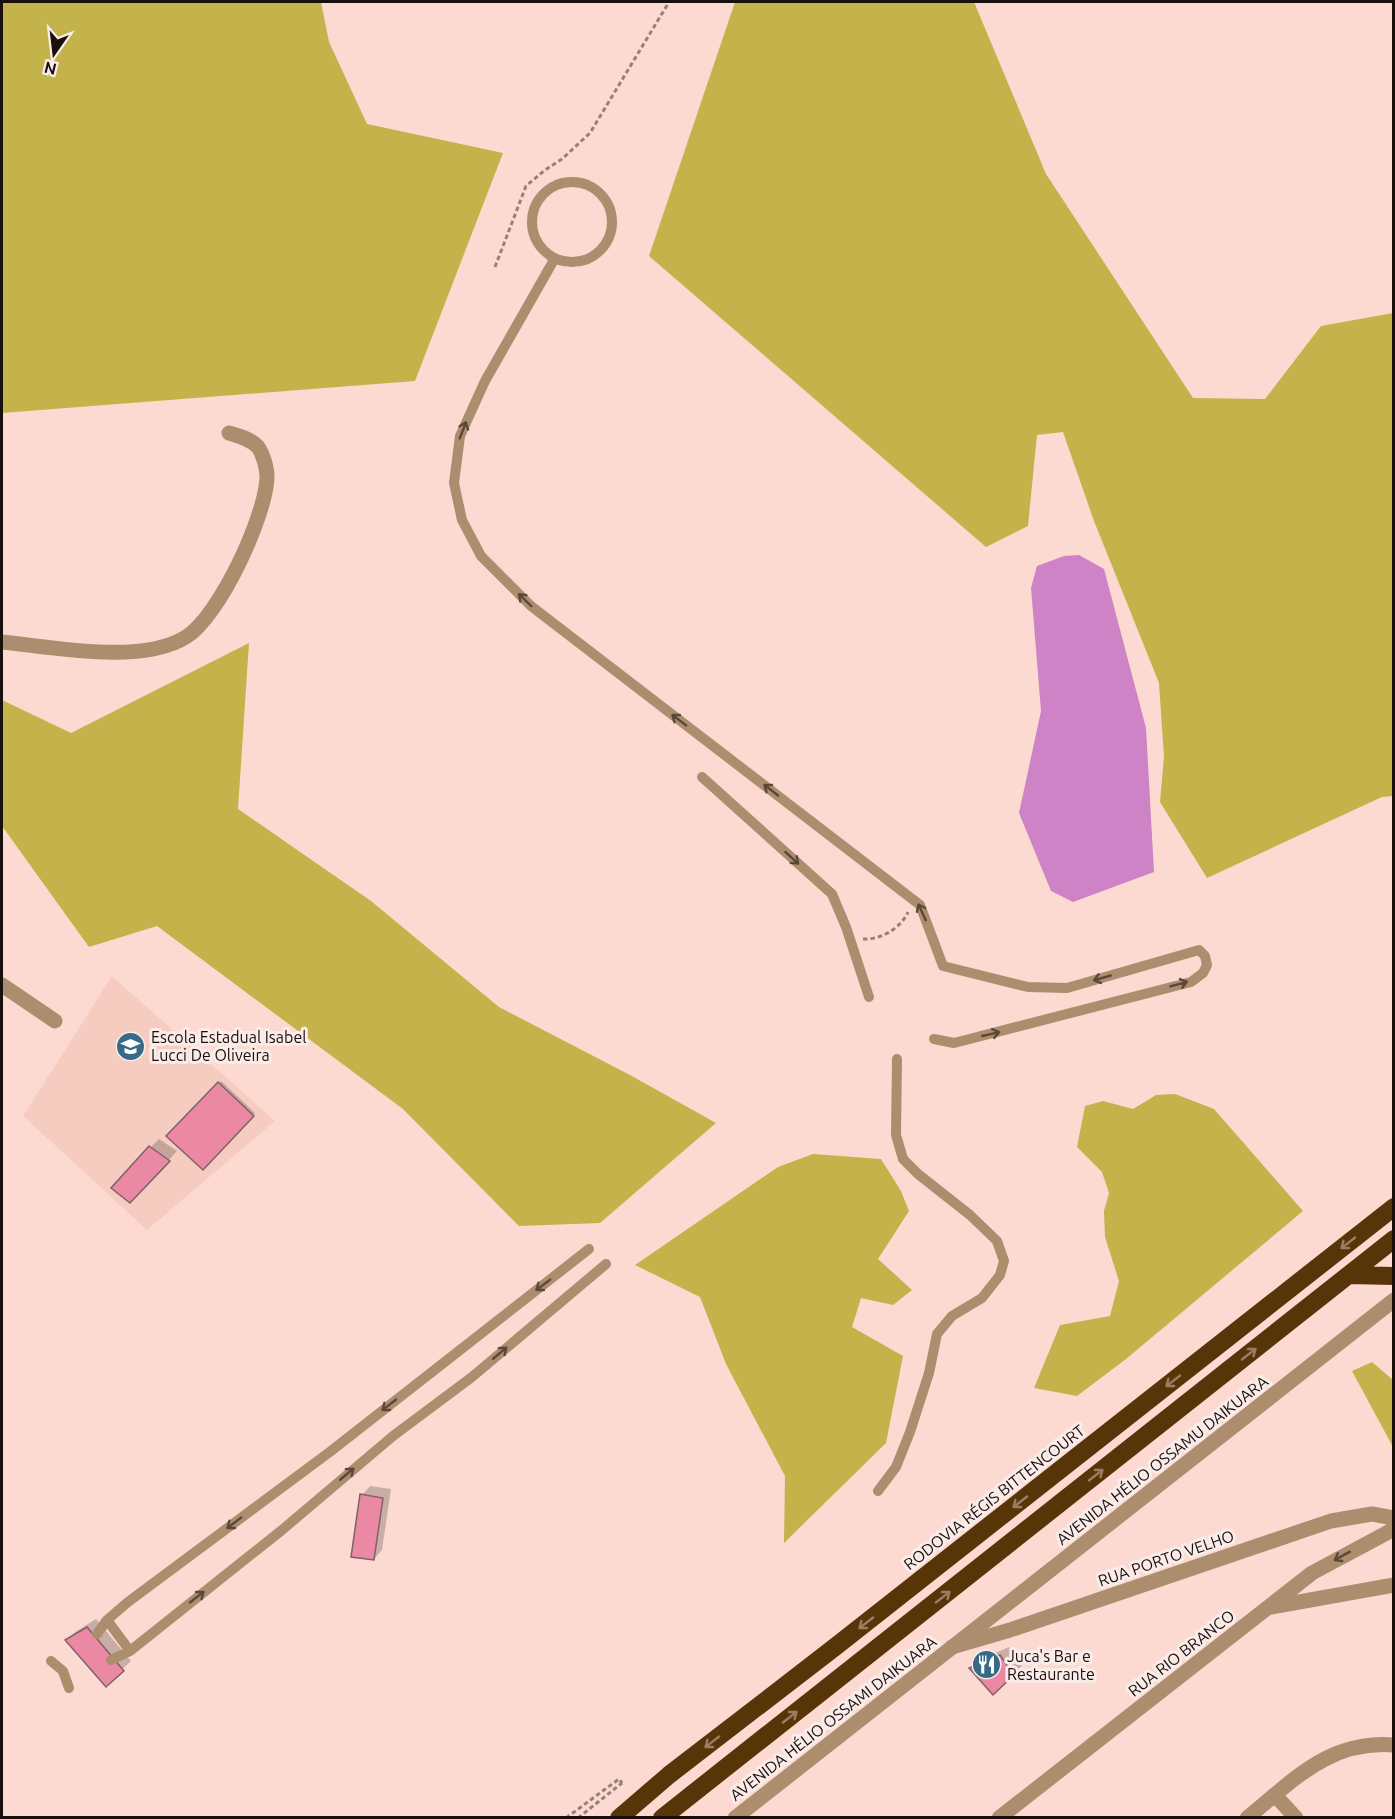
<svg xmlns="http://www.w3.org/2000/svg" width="1395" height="1819" font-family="Ubuntu,sans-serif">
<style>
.built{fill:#f6ccc1}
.forest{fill:#c4b24a}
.water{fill:#cd83c5}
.shadow{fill:#0003}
.building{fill:#eb88a3;stroke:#7f6168;stroke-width:1.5}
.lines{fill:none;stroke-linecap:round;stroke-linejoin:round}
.path{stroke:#978079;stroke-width:3;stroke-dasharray:4.5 3;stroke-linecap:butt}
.service{stroke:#ac8e6f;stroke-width:10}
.minor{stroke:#ac8e6f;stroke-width:15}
.tertiary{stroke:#ac8e6f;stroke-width:15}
.motorway{stroke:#583508;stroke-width:18}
.oneway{stroke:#5c4839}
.oneway2{stroke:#997e62}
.labels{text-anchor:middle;stroke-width:6;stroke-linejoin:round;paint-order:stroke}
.poi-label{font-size:16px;fill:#1a0f0c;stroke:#faece9;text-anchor:start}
.street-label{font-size:16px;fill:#1a0f0c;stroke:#faece9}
</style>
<rect width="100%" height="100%" fill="#fcdad1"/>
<!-- built -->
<path class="built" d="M112,976L275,1121L147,1230L23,1116Z"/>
<!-- forest -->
<path class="forest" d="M2,2H321L329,42L367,124L503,153L415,381L2,413Z
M735,2H974L1046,174L1193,398L1265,399L1321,326L1393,313V796L1382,797L1207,878L1160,802L1164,757L1159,683L1094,521L1063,432L1037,435L1028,526L986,547L649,256Z
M249,643L238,809L371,901L499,1007L630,1075L716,1123L600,1223L519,1226L403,1109L157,926L89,947L2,826V700L71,733Z
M1175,1094L1214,1109L1303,1211L1126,1359L1077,1396L1034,1388L1060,1325L1110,1316L1119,1281L1105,1237L1104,1211L1109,1193L1102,1172L1077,1147L1085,1106L1103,1101L1133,1109L1156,1095Z
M813,1154L881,1159L901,1191L909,1211L878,1259L912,1290L893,1305L861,1298L852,1327L903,1356L886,1443L784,1543L785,1476L726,1364L700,1297L635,1265L778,1167Z
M1372,1362L1393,1380V1447L1352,1371Z"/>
<!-- water -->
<path class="water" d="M1079,555L1104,569L1146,728L1154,872L1073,902L1051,891L1019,813L1041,711L1031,588L1037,566L1064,556Z"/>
<!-- shadow -->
<path class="shadow" d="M221,1081L255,1113L203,1168L168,1136Z
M159,1139L177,1151L139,1193L151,1147Z
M370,1486L391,1489L382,1550L374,1559L362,1495Z
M96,1619L131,1661L106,1685L67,1641L75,1632Z
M1009,1647L1022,1666L1013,1674L971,1668L979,1660Z"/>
<!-- building -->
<path class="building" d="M218,1082L254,1116L203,1170L166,1136Z
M149,1146L170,1161L130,1203L111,1188Z
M360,1494L383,1498L374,1560L351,1557Z
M87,1627L124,1671L106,1687L65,1640Z
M1000,1655L1014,1675L993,1695L969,1668Z"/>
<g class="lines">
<!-- path -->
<path class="path" d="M495,267L526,186L545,170L562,159L590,133L669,2
M863,939C881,940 901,928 908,912
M566,1818L619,1779L622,1783
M578,1818L622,1783"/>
<!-- service -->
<path class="service" d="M532 222a40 40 0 1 1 80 0a40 40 0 1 1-80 0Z
M555,258L485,381L460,436L454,483L462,520L481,556L531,606L920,905L943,966L1028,987L1067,988L1199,950L1205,956L1207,965L1203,973L1191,982L954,1043L934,1039
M702,777L832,894L846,927L869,997
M878,1491L896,1467L910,1432L929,1373L937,1334L952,1316L982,1298L1000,1275L1004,1261L997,1241L970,1215L918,1174L903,1159L896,1135L897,1059
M107,1620L130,1651
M97,1634L107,1620L128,1602L331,1451L589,1249
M111,1660L130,1651L282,1530L393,1436L472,1377L606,1264
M51,1661L63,1671L69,1688"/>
<!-- minor -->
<path class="minor" d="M2,642C53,647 141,665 186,637C219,617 266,516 267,477C267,468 263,454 258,447C251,439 239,436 229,433
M2,985L55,1021
M1271,1607L1394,1585
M952,1647L1010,1630L1331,1521L1372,1514L1394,1518
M1275,1795L1296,1818
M999,1818L1312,1573L1394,1529
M1247,1818C1294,1780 1329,1740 1394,1745"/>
<!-- tertiary -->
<path class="tertiary" d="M735,1818L1394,1300"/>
<!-- motorway -->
<path class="motorway" d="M1349,1275L1394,1276
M619,1818L669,1775L835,1647L1394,1207
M662,1818L1394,1239"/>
</g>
<!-- one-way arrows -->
<defs><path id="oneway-shaft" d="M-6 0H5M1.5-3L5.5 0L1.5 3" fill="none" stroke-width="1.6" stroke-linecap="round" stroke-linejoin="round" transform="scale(1.5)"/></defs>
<g class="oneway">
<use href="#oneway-shaft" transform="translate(463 430) rotate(-69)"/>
<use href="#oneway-shaft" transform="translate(525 600) rotate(-136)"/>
<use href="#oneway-shaft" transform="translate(679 720) rotate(-143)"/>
<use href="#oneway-shaft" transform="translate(771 790) rotate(-142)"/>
<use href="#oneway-shaft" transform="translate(792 858) rotate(42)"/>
<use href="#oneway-shaft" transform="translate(922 912) rotate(-115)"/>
<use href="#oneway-shaft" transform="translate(1102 978) rotate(164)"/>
<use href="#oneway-shaft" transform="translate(1179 984) rotate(-15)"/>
<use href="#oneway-shaft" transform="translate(991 1034) rotate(-13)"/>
<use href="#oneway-shaft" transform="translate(543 1285) rotate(143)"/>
<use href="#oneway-shaft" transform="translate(500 1353) rotate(-40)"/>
<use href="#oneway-shaft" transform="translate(389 1405) rotate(142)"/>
<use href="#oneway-shaft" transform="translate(347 1474) rotate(-40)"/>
<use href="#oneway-shaft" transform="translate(234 1523) rotate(143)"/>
<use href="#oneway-shaft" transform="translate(1342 1556) rotate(151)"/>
<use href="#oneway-shaft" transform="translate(197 1597) rotate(-38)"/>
</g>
<g class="oneway2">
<use href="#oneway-shaft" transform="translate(1348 1243) rotate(142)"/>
<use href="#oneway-shaft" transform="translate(1249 1354) rotate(-38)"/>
<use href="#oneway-shaft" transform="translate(1173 1381) rotate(142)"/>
<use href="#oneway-shaft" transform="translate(1096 1475) rotate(-38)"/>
<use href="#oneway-shaft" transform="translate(1020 1502) rotate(142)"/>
<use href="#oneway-shaft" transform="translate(943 1597) rotate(-38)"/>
<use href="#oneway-shaft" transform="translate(866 1623) rotate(142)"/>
<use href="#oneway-shaft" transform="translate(790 1717) rotate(-38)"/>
<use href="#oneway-shaft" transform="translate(712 1742) rotate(142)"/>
</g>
<!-- icons -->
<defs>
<symbol id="school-disc" viewBox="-11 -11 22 22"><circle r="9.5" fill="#366a86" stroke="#faece9"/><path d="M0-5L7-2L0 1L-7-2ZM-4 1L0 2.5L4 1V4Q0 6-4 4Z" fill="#fff"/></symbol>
<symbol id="restaurant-disc" viewBox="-11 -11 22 22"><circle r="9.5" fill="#366a86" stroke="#faece9"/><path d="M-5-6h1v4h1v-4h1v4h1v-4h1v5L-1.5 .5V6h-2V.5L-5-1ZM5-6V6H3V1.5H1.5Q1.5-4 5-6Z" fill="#fff"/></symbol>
</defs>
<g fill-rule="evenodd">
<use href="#school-disc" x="114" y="1030" width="33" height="33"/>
<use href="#restaurant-disc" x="970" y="1648" width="33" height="33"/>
</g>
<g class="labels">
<!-- poi labels -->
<g class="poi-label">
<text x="151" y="1043">Escola Estadual Isabel<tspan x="151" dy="18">Lucci De Oliveira</tspan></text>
<text x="1007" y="1662">Juca's Bar e<tspan x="1007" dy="18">Restaurante</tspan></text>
</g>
<!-- street labels -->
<g class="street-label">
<text transform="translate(1162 1460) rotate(-38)" y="6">AVENIDA HÉLIO OSSAMU DAIKUARA</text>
<text transform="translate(994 1497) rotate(-38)" y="6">RODOVIA RÉGIS BITTENCOURT</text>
<text transform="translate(1166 1558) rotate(-19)" y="6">RUA PORTO VELHO</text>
<text transform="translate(1181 1653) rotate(-38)" y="6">RUA RIO BRANCO</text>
<text transform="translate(833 1718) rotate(-38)" y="6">AVENIDA HÉLIO OSSAMI DAIKUARA</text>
</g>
</g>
<!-- border -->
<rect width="1395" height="1819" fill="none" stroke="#1a0f0c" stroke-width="6"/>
<!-- north arrow -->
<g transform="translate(54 54) rotate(194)" stroke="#faece9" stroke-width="4.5" paint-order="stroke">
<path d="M0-4.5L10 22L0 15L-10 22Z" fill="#1a0f0c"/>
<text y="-9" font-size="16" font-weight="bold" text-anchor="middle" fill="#1a0f0c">N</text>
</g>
</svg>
